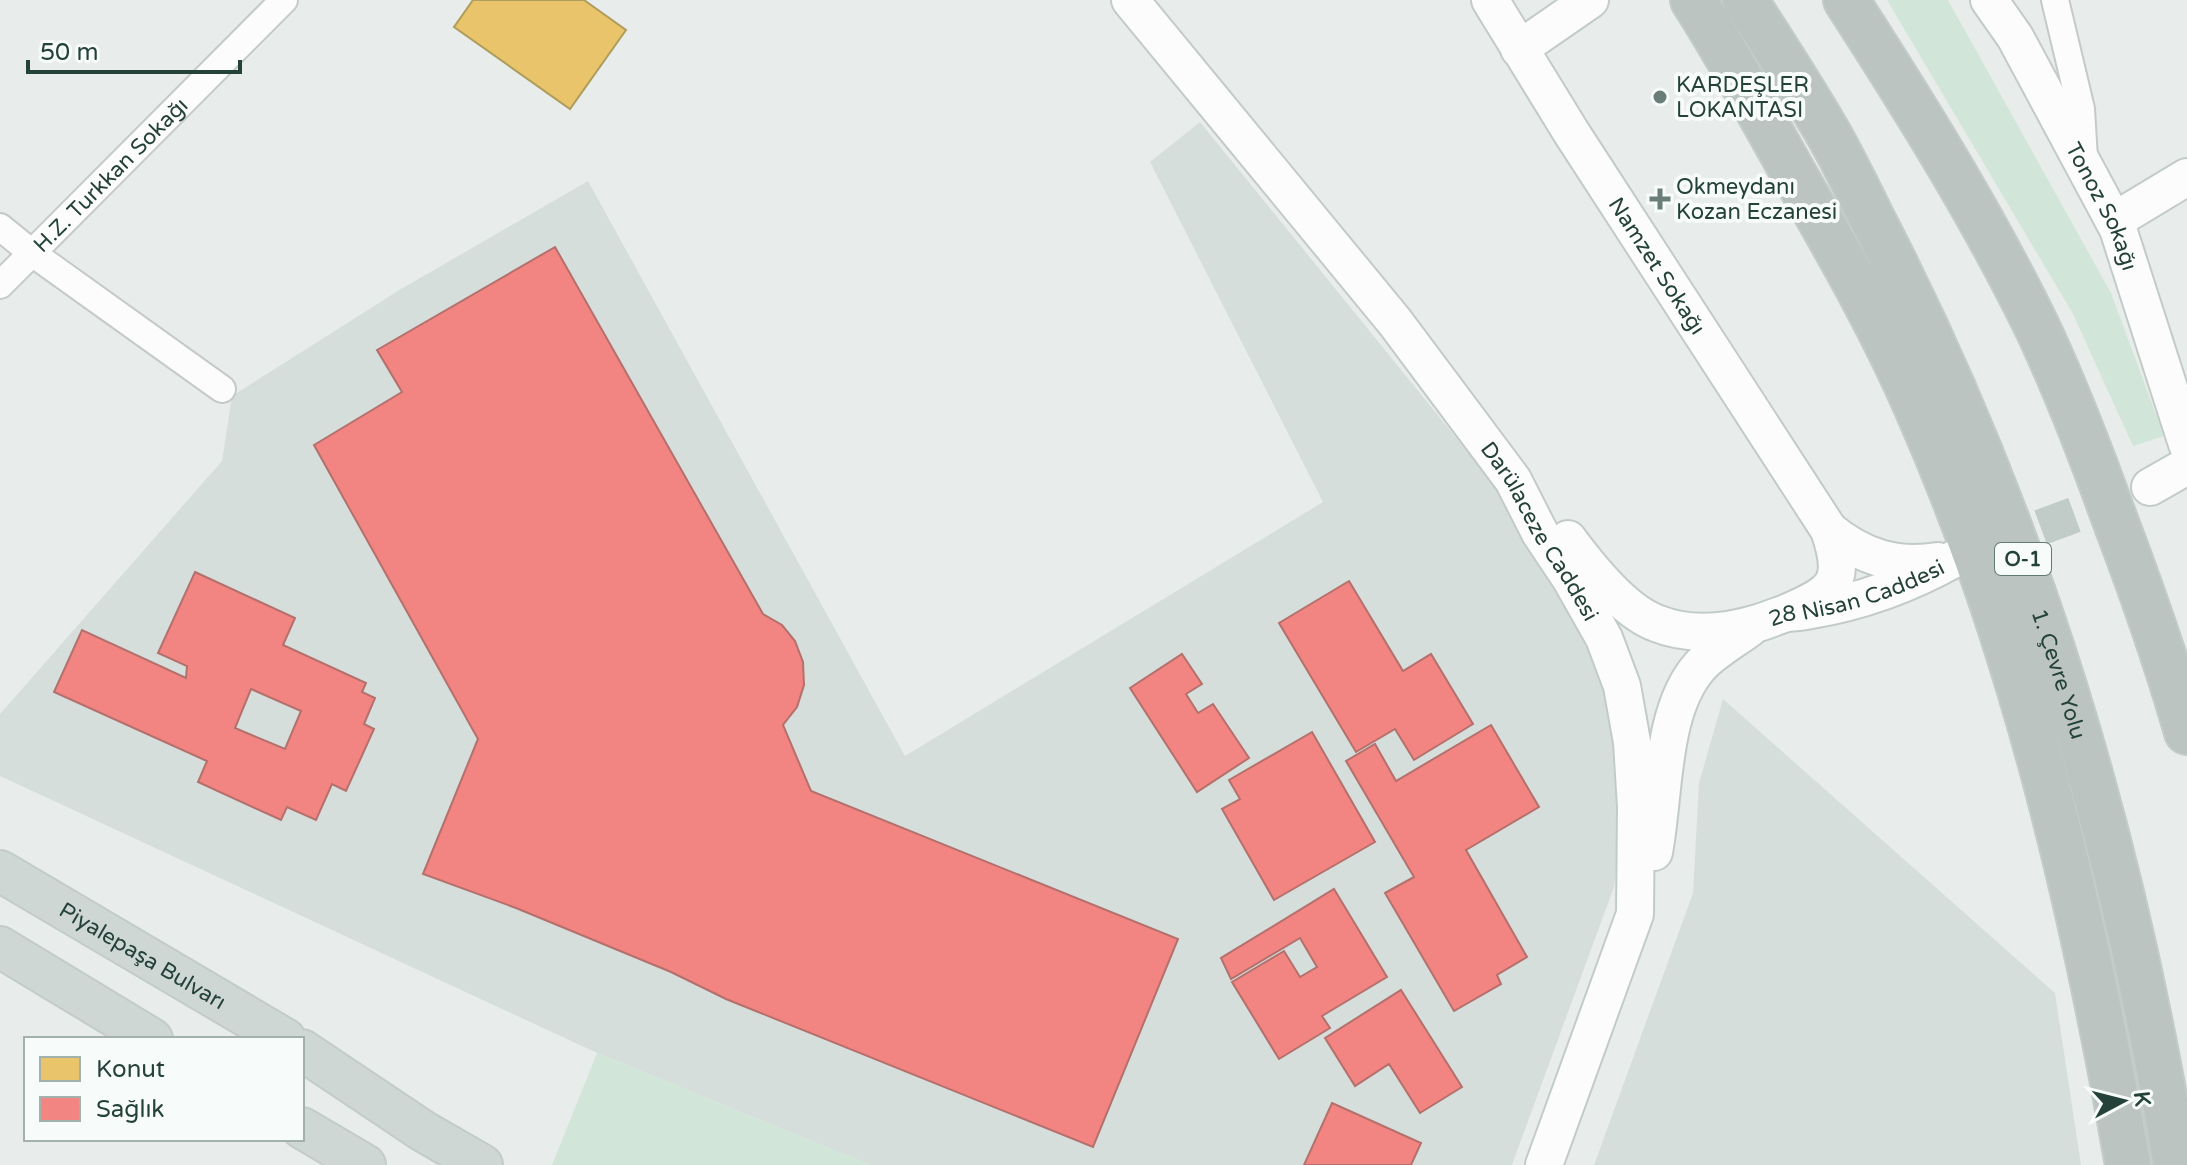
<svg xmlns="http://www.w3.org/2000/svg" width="2187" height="1165" font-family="'Varela Round',sans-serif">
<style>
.built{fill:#d6dedb}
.green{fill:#d1e6d8}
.homes{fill:#e9c46a;stroke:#ae9d5c;stroke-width:2}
.health{fill:#f28482;stroke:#b4706c;stroke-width:2;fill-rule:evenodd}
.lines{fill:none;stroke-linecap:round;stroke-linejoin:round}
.secondary-tunnel{stroke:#c1cbc8;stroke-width:36;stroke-dasharray:36 18;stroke-linecap:butt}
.street-casing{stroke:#c5cac8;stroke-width:30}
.secondary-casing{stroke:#c3cbc8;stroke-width:40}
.primary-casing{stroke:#c3ccc9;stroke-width:44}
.highway-casing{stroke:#c3ccc9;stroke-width:48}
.street{stroke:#fcfcfc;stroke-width:26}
.secondary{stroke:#fcfcfc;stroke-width:36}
.primary{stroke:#cfd7d5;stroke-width:40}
.highway{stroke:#bcc4c2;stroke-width:44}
.poi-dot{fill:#697e78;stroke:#f7fbf9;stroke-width:3}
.labels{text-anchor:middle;stroke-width:8;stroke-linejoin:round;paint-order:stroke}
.shield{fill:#f7fbf9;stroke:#637a73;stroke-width:2}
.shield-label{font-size:20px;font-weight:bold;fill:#24423a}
.poi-label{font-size:22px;fill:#24423a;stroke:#f7fbf9;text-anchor:start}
.street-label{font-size:22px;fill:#24423a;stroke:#f7fbf9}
</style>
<rect width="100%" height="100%" fill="#e8edeb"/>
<!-- built -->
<path class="built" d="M1200,122L1484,472L1563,592L1608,682L1624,799L1614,887L1512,1165H870L597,1053L0,776V714L222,461L232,396L401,289L588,181L905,756L1323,502L1150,162Z
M1723,699L2055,993L2081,1165H1594L1693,893L1699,783Z"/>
<!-- green -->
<path class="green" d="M1887,0H1948L2111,293L2164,436L2133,446L2073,314Z
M597,1053L870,1165H552Z"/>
<!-- homes -->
<path class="homes" d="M473,0H584L626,30L570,109L454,27Z"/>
<!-- health -->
<path class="health" d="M555,247L763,614L782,625L795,641L803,662L804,685L797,707L783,725L811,791L1178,939L1093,1147L726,999L671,972L516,908L423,874L478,739L314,445L402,392L377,350Z
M195,572L295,618L283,645L366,683L362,692L375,698L364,724L374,729L346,791L332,784L316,820L287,807L281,820L198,782L207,761L54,692L82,630L186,678L187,666L158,653ZM251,689L301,711L285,749L235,728Z
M1349,581L1403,671L1431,654L1473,724L1414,760L1395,729L1356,752L1279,623Z
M1182,654L1202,684L1186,694L1198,713L1213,704L1249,758L1197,792L1130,688Z
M1491,725L1539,807L1466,850L1527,957L1497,975L1501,984L1454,1011L1385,893L1414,877L1346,761L1375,744L1396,781Z
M1312,732L1375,842L1274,900L1222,809L1240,799L1229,780Z
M1334,889L1387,977L1322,1016L1330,1028L1279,1059L1232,982L1284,951L1300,977L1317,967L1300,938L1231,979L1221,958Z
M1401,990L1462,1087L1420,1113L1389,1064L1355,1086L1325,1038Z
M1332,1103L1421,1143L1411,1165H1304Z"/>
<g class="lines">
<!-- secondary-tunnel -->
<path class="secondary-tunnel" d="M1990,546L2150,487"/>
<defs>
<g id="street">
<path d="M2055,0L2081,109L2084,159"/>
<path id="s1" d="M0,227L32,253L284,0"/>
<path d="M0,285L32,253L222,389"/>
</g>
<g id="secondary">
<path id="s2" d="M1130,0L1395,322L1513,480L1540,533L1570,578L1604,638L1622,686L1632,742L1636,807L1635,914L1544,1165"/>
<path id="s3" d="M1490,0L1571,132L1829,530C1847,583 1835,592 1786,613"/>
<path id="s4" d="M1989,0L2015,37L2118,229L2187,444"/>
<path d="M1519,49L1590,0"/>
<path d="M2114,221L2187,177"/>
<path d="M2150,487L2187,466"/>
<path d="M1829,530C1862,557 1896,568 1938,561"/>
<path id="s5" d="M1568,539C1588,566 1624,611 1656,623C1688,636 1725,633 1758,623C1768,620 1777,616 1787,613C1795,612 1803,612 1811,610C1860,602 1911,583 1954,559"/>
<path d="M1654,852C1665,795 1660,711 1700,666C1714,651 1734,640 1750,628"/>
</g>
<g id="primary">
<path id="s6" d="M0,871L285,1039"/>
<path d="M0,947L152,1039"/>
<path d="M302,1050L423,1131L482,1165"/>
<path d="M302,1128L365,1165"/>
</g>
<g id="highway">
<path d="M1693,0C1729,56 1761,116 1794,174C1838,251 1882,327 1917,408C2023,648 2083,908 2128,1165"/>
<path id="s7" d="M1745,0C1773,44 1802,88 1828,133C1847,166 1863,201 1880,234C2031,529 2122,838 2176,1165"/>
<path d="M1846,0C1915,107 1982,214 2038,329C2067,391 2092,456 2115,520C2142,591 2166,659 2187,732"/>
</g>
</defs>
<!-- street casing -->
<use href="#street" class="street-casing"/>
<!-- secondary casing -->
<use href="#secondary" class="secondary-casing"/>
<!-- primary casing -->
<use href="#primary" class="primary-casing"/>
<!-- highway casing -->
<use href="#highway" class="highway-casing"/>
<!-- street -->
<use href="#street" class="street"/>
<!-- secondary -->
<use href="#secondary" class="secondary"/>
<!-- primary -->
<use href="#primary" class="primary"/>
<!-- highway -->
<use href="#highway" class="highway"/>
</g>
<!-- markers -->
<g class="poi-dot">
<circle cx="1660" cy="97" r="8"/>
<path d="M1656 187h8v8h8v8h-8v8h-8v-8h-8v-8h8z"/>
</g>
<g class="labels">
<!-- shield labels -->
<rect class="shield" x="1995" y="543" width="56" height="32" rx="6"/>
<g class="shield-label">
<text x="2023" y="566">O-1</text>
</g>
<!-- poi labels -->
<g class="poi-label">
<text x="1676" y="92">KARDEŞLER<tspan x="1676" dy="25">LOKANTASI</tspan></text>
<text x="1676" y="194">Okmeydanı<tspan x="1676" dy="25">Kozan Eczanesi</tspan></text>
</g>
<!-- street labels -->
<g class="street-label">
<text dy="8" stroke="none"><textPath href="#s1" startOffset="152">H.Z. Turkkan Sokağı</textPath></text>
<text dy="8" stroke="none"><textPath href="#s4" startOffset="236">Tonoz Sokağı</textPath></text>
<text dy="8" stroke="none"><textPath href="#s3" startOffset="314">Namzet Sokağı</textPath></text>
<text dy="8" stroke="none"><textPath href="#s2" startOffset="672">Darülaceze Caddesi</textPath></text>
<text dy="8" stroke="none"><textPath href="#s5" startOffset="330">28 Nisan Caddesi</textPath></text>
<text dy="8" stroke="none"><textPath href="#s7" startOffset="746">1. Çevre Yolu</textPath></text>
<text dy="8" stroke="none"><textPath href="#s6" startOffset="166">Piyalepaşa Bulvarı</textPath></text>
</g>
</g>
<!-- legend -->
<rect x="24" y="1037" width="280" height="104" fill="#f7fbf9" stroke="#a3b1ad" stroke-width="2"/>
<rect x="40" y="1057" width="40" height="24" fill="#e9c46a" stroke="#a3b1ad" stroke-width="2"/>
<text x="96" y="1077" font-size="24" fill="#24423a">Konut</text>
<rect x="40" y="1097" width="40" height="24" fill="#f28482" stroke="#a3b1ad" stroke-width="2"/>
<text x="96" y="1117" font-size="24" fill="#24423a">Sağlık</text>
<!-- north arrow -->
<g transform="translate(2123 1101) rotate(83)" stroke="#f7fbf9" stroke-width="6" paint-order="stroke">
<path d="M0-6L14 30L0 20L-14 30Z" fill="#24423a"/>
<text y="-12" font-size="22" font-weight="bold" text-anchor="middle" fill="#24423a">K</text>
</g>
<!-- scale -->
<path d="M28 60v12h212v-12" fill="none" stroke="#24423a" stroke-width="4"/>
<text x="40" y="60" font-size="24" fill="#24423a" stroke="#f7fbf9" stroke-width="6" paint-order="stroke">50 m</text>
</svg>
